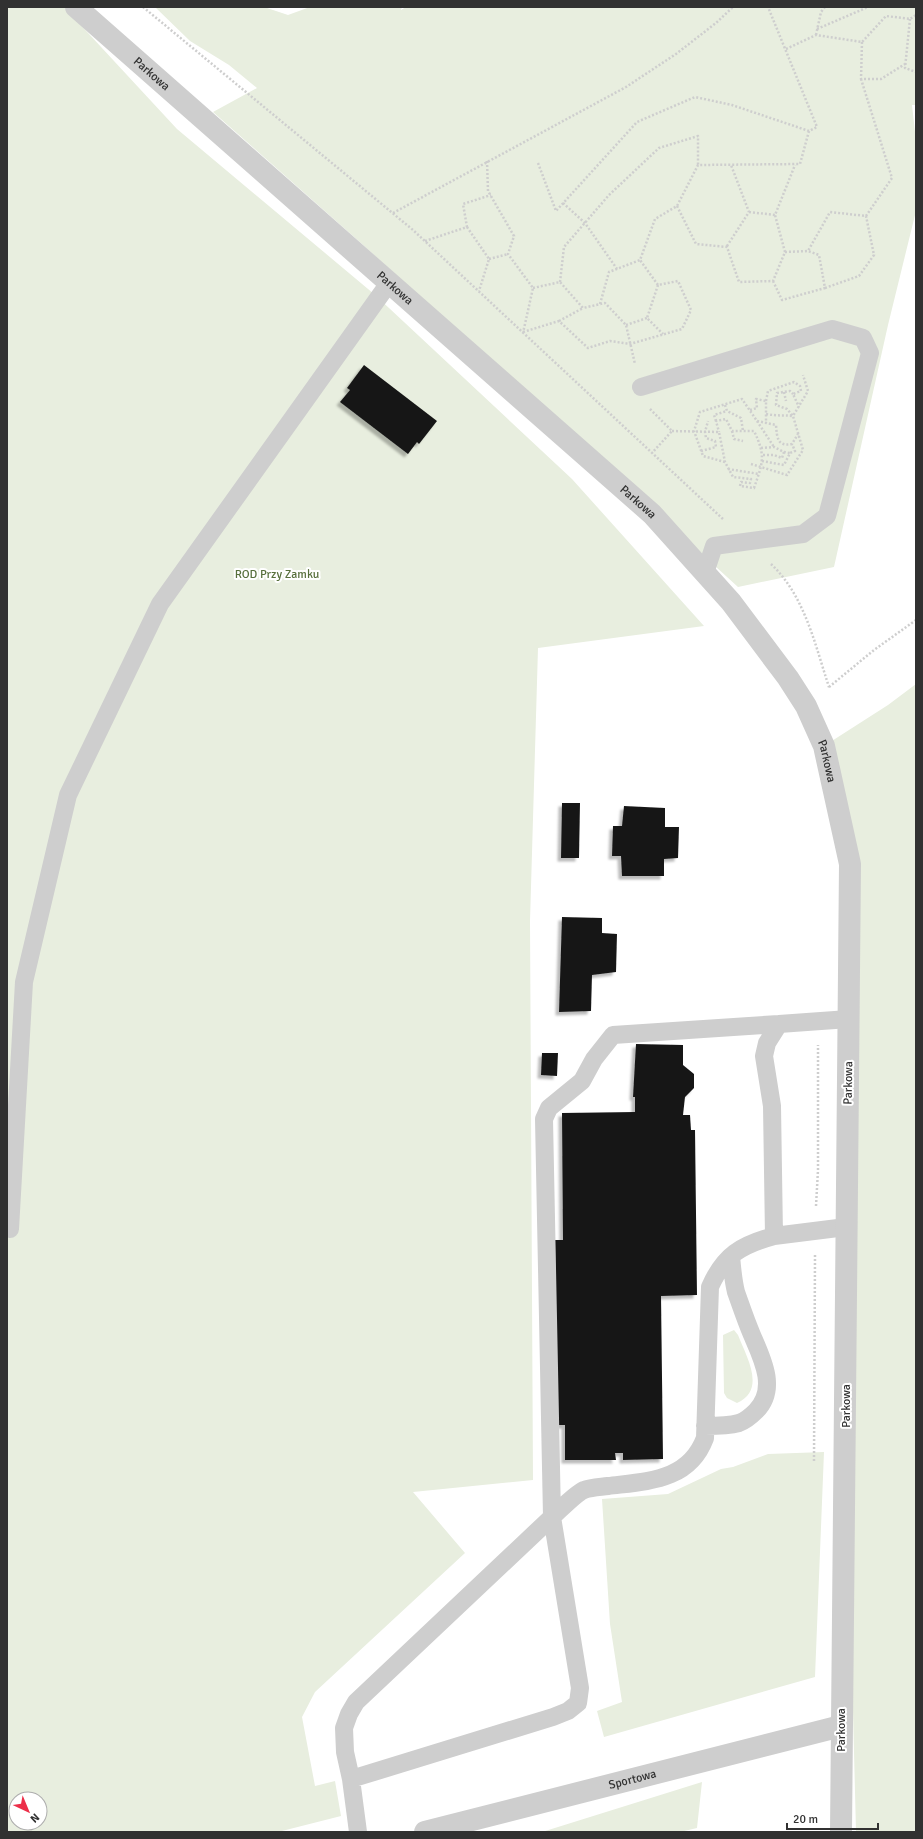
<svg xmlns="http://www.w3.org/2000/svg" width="923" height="1839" font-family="Signika,sans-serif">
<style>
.green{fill:#e8eedf;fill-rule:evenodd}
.building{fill:#181818;filter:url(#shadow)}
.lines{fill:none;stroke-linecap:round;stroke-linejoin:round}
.path{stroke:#cecece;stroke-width:2.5;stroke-dasharray:2 2;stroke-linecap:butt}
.service{stroke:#cecece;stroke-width:18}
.minor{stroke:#cecece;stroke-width:22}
.labels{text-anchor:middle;stroke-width:4;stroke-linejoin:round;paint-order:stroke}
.street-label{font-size:12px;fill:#313131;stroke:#fff}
.park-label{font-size:12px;fill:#576f3c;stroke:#fff}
</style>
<defs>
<filter id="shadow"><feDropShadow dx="-3.5" dy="3.5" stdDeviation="1" flood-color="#0004"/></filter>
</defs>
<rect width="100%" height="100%" fill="#fff"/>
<!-- green -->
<path class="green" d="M7,7H64L177,129L374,294L572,479L704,626L538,648L530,921L533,1480L413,1492L465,1553L315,1692L302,1717L315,1786L335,1781L341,1816L278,1832H7ZM16,1799H40V1823H16Z
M155,7H264L288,15L310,7H402L401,10L406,7H916V105H912L916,141V211L888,325L834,567L738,587L362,244L213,112L257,88L229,65L190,41Z
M916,684V1832H856L846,1430L849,927L824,746L888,705Z
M734,1330L738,1335C746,1356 767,1390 737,1403L727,1398L724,1393L723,1335Z
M824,1452L815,1677L604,1737L597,1711L622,1702L610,1624L602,1499L668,1494L721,1469L733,1467L768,1454Z
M702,1782L697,1828L680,1832H542Z"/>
<!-- building -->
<path class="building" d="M364,365L437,421L419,444L417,442L408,454L340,402L350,390L347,388Z
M562,803H580L579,858H561Z
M624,806L665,808V827H679L678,858L664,859V876H622L621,856H612L613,826H622Z
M562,917L602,918V933L617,934L616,972L592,975L591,1011L559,1012Z
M636,1044L683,1045V1065L694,1074V1088L685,1097L683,1115H690L691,1130H695L697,1295L661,1296L663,1459L623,1460V1453H615L616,1460H565V1425H557L555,1240H563L562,1113L635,1112V1097H633Z
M542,1053H558L557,1076L541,1075Z"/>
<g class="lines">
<!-- path -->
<path class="path" d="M143,7L413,230L724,520
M910,19L905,68L916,72
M817,29L868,7
M816,35L821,12L825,7
M862,42L861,79H881L905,64
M786,49L816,35L862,42L886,16L910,19L916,15
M487,161L488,191L514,236L508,254L533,288L523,333
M538,163L556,211L637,122L695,97L732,105L809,131L817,127L768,7
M563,203L585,223L617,269
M677,206L696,244L727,247L739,282L773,281L785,252L808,251L830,212L866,216L892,178L861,79
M749,212L775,215
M393,213L626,87L676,54L716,23L733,7
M467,227L489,259L479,291
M425,241L467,227L463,204L491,195
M727,246L749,212L731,165
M785,252L775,215L795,165
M489,259L508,254
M773,281L782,300L825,288L819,255L808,251
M560,282L564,247L609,195L659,148L698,136V165
M658,285L647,318L663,334
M533,288L560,282L583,308L605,303L626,325L635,364
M825,288L859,276L874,255L866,216
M600,304L609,272L640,260L655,219L677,206L698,165L800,164L809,131
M559,321L583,308
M626,325L647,318
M523,332L559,321L588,348L610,341L630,344L682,329L691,310L678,281L658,285L640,260
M784,392L786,401
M766,401L768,391L794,382L800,386L801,391L793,394L799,407
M725,405L727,411L741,418L743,431
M650,409L672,431L652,453
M750,410L757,408L756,399L766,401V423
M766,414C777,416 783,415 793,416L787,409L776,405L777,393L790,391L793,394
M716,421L714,415L727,411
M757,421L774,447
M672,431L719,432L725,462L733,477L751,479L750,483L741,482L740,486L754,488C763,462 766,456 754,431H732L726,419L716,421L719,432
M732,431L734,439L743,441
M761,448L774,447L784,452L790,453
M701,451L716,447L715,441L706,438L705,432L708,421
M763,455H774L782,458L784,452
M762,461L784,465L790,453L795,451L792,444
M725,462L703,456L694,431L700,412L742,399L757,421L776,425C777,437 777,447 792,444L798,434
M751,464L787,475L803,450L793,416L808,391L803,375
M728,469L759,474
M771,564C805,596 815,645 829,687
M829,687L874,650L916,620
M816,1206L818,1170V1045
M814,1461L815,1255"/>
<!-- service -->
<path class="service" d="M641,387L832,329L863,338L870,353L827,516L803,534L714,546L705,573
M846,1227L774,1236L772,1106L764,1056L767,1043L779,1024L849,1019
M10,1229L24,982L68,795L160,604L389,283
M705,1426C717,1426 728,1426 739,1423C745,1421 751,1416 756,1411C778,1389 762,1358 752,1335C746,1321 741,1306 736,1292C733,1280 732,1267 731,1256
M351,1779L553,1717L568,1711L578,1703L580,1688L552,1517L544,1119L549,1108L582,1081L594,1059L613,1035L779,1024
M358,1832L351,1779L345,1752L344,1728L349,1714L356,1702L552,1517C559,1511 576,1493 584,1490C591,1487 601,1487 608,1486C648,1481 689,1481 705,1438L710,1287C724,1255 741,1245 774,1236"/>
<!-- minor -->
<g class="minor">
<path id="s1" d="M76,7L652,514L731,602L788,678L806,706L824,746L850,864L841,1832"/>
<path id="s2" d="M425,1832L841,1726"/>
</g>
</g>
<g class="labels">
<!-- street labels -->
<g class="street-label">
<text dy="4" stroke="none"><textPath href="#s1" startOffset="101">Parkowa</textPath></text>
<text dy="4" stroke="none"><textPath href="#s1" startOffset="425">Parkowa</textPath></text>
<text dy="4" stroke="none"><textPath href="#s1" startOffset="749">Parkowa</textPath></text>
<text dy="4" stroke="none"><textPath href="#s1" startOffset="1073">Parkowa</textPath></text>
<text transform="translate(848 1083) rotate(-89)" y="4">Parkowa</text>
<text transform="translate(846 1406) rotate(-90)" y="4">Parkowa</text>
<text transform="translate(841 1730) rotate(-90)" y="4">Parkowa</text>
<text dy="4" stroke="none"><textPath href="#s2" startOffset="214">Sportowa</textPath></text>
</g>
<!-- park labels -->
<g class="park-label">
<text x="277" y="578">ROD Przy Zamku</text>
</g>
</g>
<!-- border -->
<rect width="923" height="1839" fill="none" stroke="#313131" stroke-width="16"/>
<!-- north arrow -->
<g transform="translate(28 1811) rotate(136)"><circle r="19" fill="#ffffff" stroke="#adadad"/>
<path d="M0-3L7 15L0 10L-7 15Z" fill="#ec2f49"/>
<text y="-6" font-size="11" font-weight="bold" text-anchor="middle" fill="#313131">N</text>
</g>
<!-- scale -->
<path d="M787 1823v6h91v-6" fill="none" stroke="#313131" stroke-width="2"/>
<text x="793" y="1823" font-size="12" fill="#313131" stroke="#ffffff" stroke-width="3" paint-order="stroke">20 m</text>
</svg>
